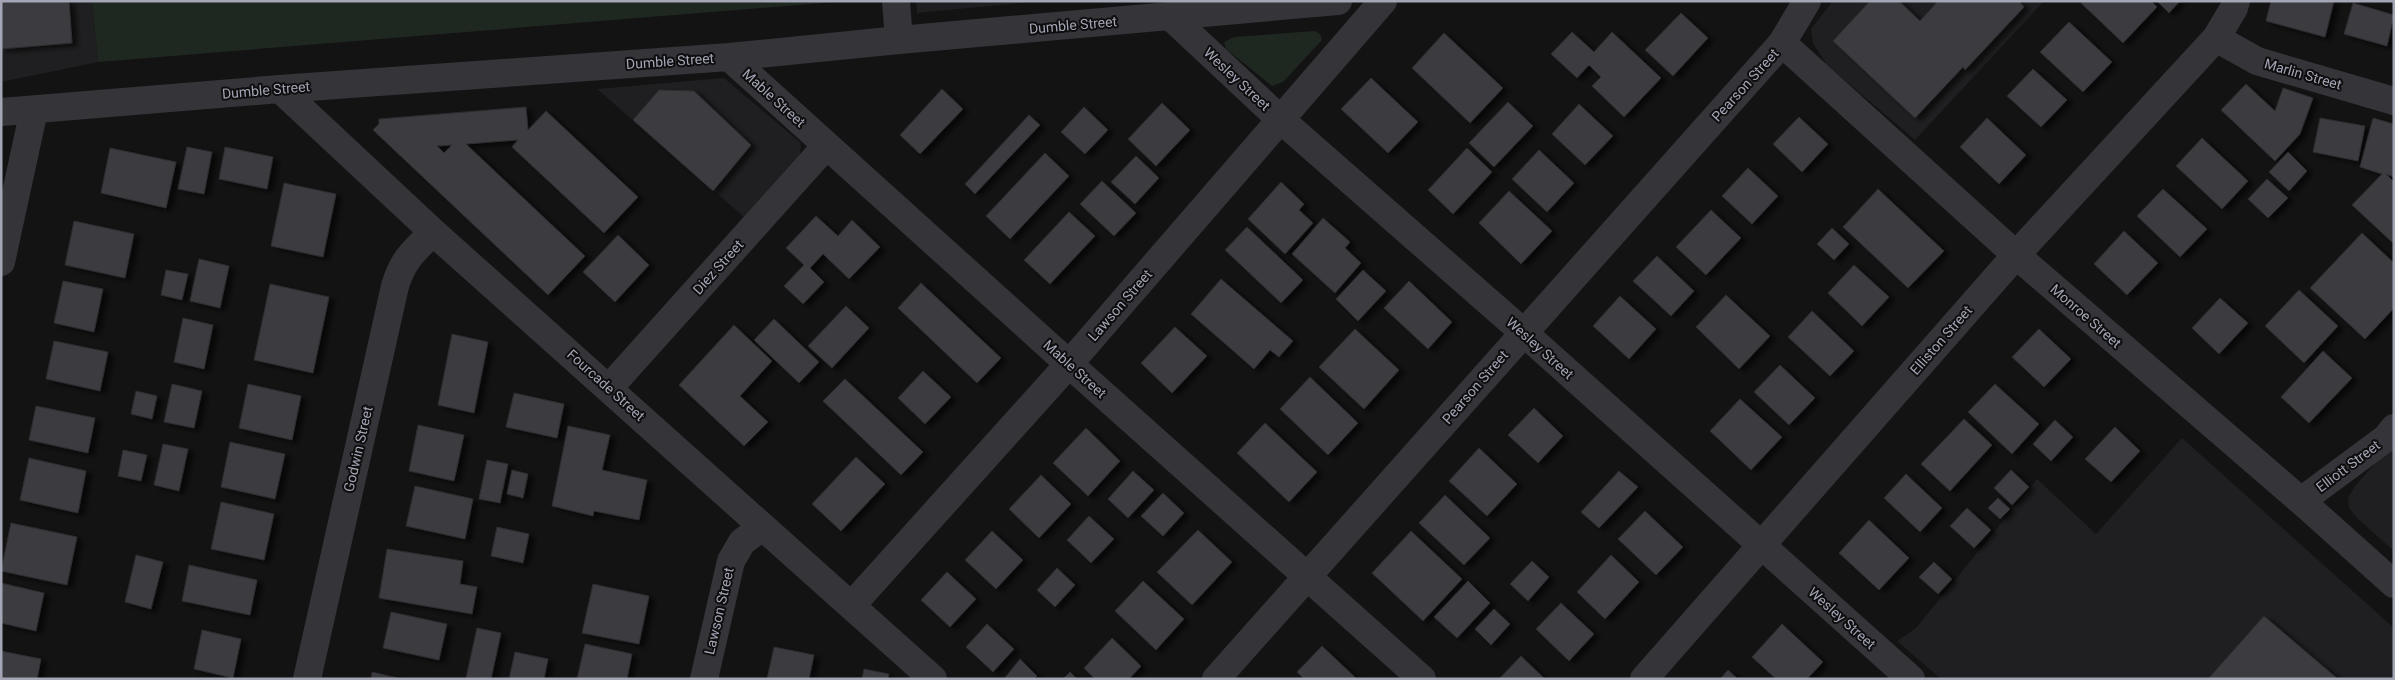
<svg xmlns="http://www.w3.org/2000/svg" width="2395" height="680" font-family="Roboto,sans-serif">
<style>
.built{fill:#1f1f21}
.green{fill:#1f2721}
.building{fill:#3a3a3f;stroke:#2e2d30;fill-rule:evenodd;filter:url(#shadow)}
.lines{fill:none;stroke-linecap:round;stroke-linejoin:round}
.minor{stroke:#343439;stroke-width:28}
.labels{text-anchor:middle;stroke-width:4;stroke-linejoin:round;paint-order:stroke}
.street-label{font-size:14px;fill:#a4a5b5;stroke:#0e0e0f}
</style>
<defs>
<filter id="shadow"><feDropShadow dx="5.5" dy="3" stdDeviation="2.5" flood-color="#0009"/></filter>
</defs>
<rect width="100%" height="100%" fill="#131314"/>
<!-- built -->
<path class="built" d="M1,1H92L98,62L1,82Z
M916,1H1040L917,13Z
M1833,1H2044L1915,140L1827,65L1813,43L1811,29Z
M724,78L801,143L800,154L744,217L597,89Z
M2182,438L2394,628V679H1941L1897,641L1916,628L2037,479L2096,534Z
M2394,442V551L2357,518L2349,508L2348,498L2355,486Z"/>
<!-- green -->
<path class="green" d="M92,1H847L98,62Z
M1315,31L1320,34L1322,40L1283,82L1272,86L1226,49L1224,42L1234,37Z"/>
<!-- building -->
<path class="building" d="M1,1H69L72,43L1,49Z
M1870,1H1899L1920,21L1938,1H2019L2024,7L1965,70L1963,67L1915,118L1833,41Z
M2082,1H2151L2157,7L2123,43L2081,3Z
M2157,1H2180L2169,13Z
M2271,1H2334L2325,37L2266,21Z
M2353,3L2394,15L2387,46L2344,34Z
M1681,13L1708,38L1673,76L1645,50Z
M2069,22L2112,62L2083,92L2040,52Z
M1572,32L1594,52L1612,32L1661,78L1624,117L1592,86L1601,77L1589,65L1577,78L1551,54Z
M1444,33L1503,88L1470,123L1412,68Z
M2033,69L2067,100L2041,127L2007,96Z
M1371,78L1418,122L1388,153L1341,109Z
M2246,84L2275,111L2283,88L2313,98L2300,134L2275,161L2221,110Z
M942,89L963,109L920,154L900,135Z
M659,90L694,91L751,145L713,191L633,120Z
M1508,102L1533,126L1494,167L1469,143Z
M1162,103L1190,130L1156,166L1128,139Z
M1579,104L1613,136L1585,165L1552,134Z
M526,107L528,130L546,111L638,197L604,233L512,147L518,140L466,144L585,256L548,295L373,130L379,124V119ZM452,145L444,153L437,146Z
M1084,107L1108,130L1085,154L1061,132Z
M1029,115L1040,125L975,194L965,184Z
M1799,117L1828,144L1802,172L1773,144Z
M1987,118L2026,155L1999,184L1960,147Z
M2320,118L2365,126L2358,161L2313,152Z
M2373,118L2394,124V177L2386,174L2394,182V244L2352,205L2382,174L2360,167Z
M2202,138L2248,181L2222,209L2176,166Z
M187,147L212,152L204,194L178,189Z
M225,147L273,157L267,189L219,179Z
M110,148L176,162L166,208L101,193Z
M1467,148L1492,172L1453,214L1428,190Z
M1539,150L1574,183L1547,212L1512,179Z
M2288,152L2307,171L2289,191L2269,172Z
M1045,153L1069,176L1010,239L986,216Z
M1136,156L1159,178L1135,204L1111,182Z
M1748,168L1778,196L1752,224L1722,196Z
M2267,179L2288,198L2268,218L2248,199Z
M1102,181L1136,213L1114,236L1080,204Z
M1281,182L1304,204L1299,210L1313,223L1285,254L1248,219Z
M284,183L336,194L323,257L271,246Z
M1878,189L1944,251L1908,288L1843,227Z
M2163,189L2207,229L2180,257L2137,216Z
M1509,191L1552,231L1521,264L1479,223Z
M1711,210L1741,238L1706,275L1676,247Z
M1069,212L1095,236L1050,284L1024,260Z
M816,216L838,236L852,220L880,247L849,279L823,254L810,268L824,282L803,304L784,286L804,265L786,248Z
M1323,218L1350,242L1345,248L1361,263L1335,293L1292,254Z
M74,221L134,234L125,278L65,265Z
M1247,227L1303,280L1281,303L1225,250Z
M1832,228L1849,244L1834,260L1817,244Z
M2124,231L2158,263L2127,295L2094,264Z
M2362,233L2394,263V308L2365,339L2310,288Z
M618,235L649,265L615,302L583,272Z
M1657,256L1694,291L1671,316L1633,281Z
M199,259L229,266L220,308L190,301Z
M1854,265L1889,297L1862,326L1828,293Z
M166,270L188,274L182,300L161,295Z
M1363,270L1386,291L1358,321L1336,299Z
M1221,279L1293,341L1279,357L1270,350L1254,369L1191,314Z
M63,281L103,289L94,332L54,323Z
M1409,281L1452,322L1428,349L1384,308Z
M921,283L1001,358L977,383L898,308Z
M270,284L329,297L313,373L254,360Z
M2299,290L2338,326L2304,363L2265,326Z
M1726,295L1770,336L1739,369L1696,327Z
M1620,296L1656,329L1629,359L1593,326Z
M2220,298L2248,323L2219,354L2192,328Z
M846,306L869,328L832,368L808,346Z
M1812,311L1854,351L1830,376L1788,337Z
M183,318L213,325L204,369L174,362Z
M774,319L819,362L799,383L754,340Z
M734,325L772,361L740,396L768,422L744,446L679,385Z
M1175,327L1207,356L1172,393L1141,363Z
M1355,329L1399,370L1364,409L1319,367Z
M2039,329L2071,359L2044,387L2012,357Z
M452,334L488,342L474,413L438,405Z
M54,341L108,352L100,391L46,379Z
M2323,351L2352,378L2309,423L2281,397Z
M1780,365L1815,398L1789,425L1754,392Z
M923,371L951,397L925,424L898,398Z
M1310,377L1358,423L1328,455L1280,409Z
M845,379L923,452L901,475L823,401Z
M172,384L202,391L194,428L164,422Z
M248,384L301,396L292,440L239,428Z
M1995,384L2039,424L2012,454L1968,412Z
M136,391L157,396L152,419L131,414Z
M514,393L564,404L557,438L506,427Z
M1740,399L1782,437L1751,470L1710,431Z
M36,406L95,418L88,453L29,440Z
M1534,408L1563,436L1538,463L1508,435Z
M1964,419L1992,445L1950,491L1921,464Z
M2055,420L2073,437L2051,461L2033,444Z
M1265,423L1317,472L1289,502L1237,453Z
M418,425L464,435L454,481L409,471Z
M568,426L610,435L602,470L647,480L639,520L594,511L593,516L552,506Z
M2115,427L2140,451L2111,482L2085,459Z
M1086,428L1120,461L1088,496L1053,463Z
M230,442L285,454L275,499L221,487Z
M163,444L188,449L179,491L154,485Z
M1479,448L1517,484L1487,516L1449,481Z
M123,450L147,455L141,481L118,476Z
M856,457L885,484L841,531L812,504Z
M29,458L86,471L78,513L20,500Z
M487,460L508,464L500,503L479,499Z
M512,470L528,474L523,498L507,494Z
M2011,470L2029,487L2012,505L1994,488Z
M1133,471L1154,490L1128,518L1108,499Z
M1619,471L1638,487L1599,528L1581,512Z
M1906,474L1942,508L1920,532L1884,498Z
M1041,475L1071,504L1039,538L1009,509Z
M415,486L473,499L465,539L406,526Z
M1163,493L1184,513L1163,536L1141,516Z
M1445,495L1490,538L1464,565L1419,523Z
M1998,498L2010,509L2000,519L1988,508Z
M221,502L274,514L264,560L211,549Z
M1967,508L1991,530L1974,548L1950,526Z
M1645,511L1683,547L1656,575L1618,539Z
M1089,516L1114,539L1091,563L1067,540Z
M1869,520L1909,558L1879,590L1839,553Z
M11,523L77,537L67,585L1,571Z
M497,527L529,534L523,563L491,556Z
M1198,530L1232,562L1192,605L1157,572Z
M992,531L1023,560L996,589L965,560Z
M1411,531L1462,579L1423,621L1372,573Z
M387,549L463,561L460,584L477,587L472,614L379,598Z
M136,555L163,562L151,609L125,602Z
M1611,555L1639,582L1605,619L1577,592Z
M1532,561L1549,577L1528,601L1510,584Z
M1934,562L1952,579L1938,594L1919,577Z
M189,565L257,580L250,615L182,601Z
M1057,568L1075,585L1055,607L1037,590Z
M947,572L976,599L950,627L921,600Z
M1143,581L1184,619L1156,650L1115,611Z
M1468,581L1490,603L1457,638L1434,617Z
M1,583L44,593L36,631L1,623Z
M593,584L649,596L639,644L582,633Z
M1561,603L1594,634L1569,661L1536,629Z
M1494,609L1510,624L1491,645L1475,629Z
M391,612L447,624L439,660L383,648Z
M2264,616L2338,679H2208Z
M987,624L1014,649L993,672L966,647Z
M1782,624L1823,662L1807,679H1776L1752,657Z
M477,628L501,633L491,679L466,678Z
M202,630L241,639L233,678L194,669Z
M1112,638L1141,666L1129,679H1095L1084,668Z
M585,644L632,654L627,679H577Z
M1322,646L1357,679H1304L1297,672Z
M774,647L814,655L809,679H767Z
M1,651L41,659L37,679H1Z
M515,652L548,659L544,679H509Z
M1521,656L1545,679H1499Z
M1020,659L1037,676L1034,679H1004Z
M864,669L889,674L888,679H862Z
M1728,670L1738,679H1720Z
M372,672L402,679H371Z
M1070,672L1077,679H1063Z"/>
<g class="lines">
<!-- minor -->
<path class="minor" d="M896,1L899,40
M1170,16L1280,119L1523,332L1911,679
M2216,38L2257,61L2394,101
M1782,43L2016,255L2301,501L2394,584
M729,57L1069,364L1422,679
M280,89L433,232L933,679
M1,112L280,89L729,57L899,40L1338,1
M1,262L34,110
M609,388L826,146
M2301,501L2386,438L2394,428
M852,605L1069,364L1383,1
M307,679L395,286C403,259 414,251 433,232
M704,679L731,561L742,542L762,527
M1216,679L1782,43L1807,1
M1644,679L2016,255L2216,38L2234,8L2236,1"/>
</g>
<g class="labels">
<!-- street labels -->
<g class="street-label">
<text transform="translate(1073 25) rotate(-5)" y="5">Dumble Street</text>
<text transform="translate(670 61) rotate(-4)" y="5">Dumble Street</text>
<text transform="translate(2303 74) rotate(16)" y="5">Marlin Street</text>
<text transform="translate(1237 79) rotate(43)" y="5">Wesley Street</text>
<text transform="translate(1745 85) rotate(-48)" y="5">Pearson Street</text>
<text transform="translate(266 90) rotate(-5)" y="5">Dumble Street</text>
<text transform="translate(774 98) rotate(42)" y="5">Mable Street</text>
<text transform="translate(718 267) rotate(-48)" y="5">Diez Street</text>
<text transform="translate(1120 305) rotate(-49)" y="5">Lawson Street</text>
<text transform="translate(2086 316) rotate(41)" y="5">Monroe Street</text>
<text transform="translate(1941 340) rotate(-49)" y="5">Elliston Street</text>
<text transform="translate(1540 348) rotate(42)" y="5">Wesley Street</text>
<text transform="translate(1075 369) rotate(42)" y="5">Mable Street</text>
<text transform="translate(606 385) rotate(42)" y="5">Fourcade Street</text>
<text transform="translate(1475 387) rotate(-49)" y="5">Pearson Street</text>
<text transform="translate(358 449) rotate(-77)" y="5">Godwin Street</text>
<text transform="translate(2348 466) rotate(-37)" y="5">Elliott Street</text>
<text transform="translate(719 611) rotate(-77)" y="5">Lawson Street</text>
<text transform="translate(1842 618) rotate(42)" y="5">Wesley Street</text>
</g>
</g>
<!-- border -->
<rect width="2395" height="680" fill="none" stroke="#a4a5b5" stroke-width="5"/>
</svg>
